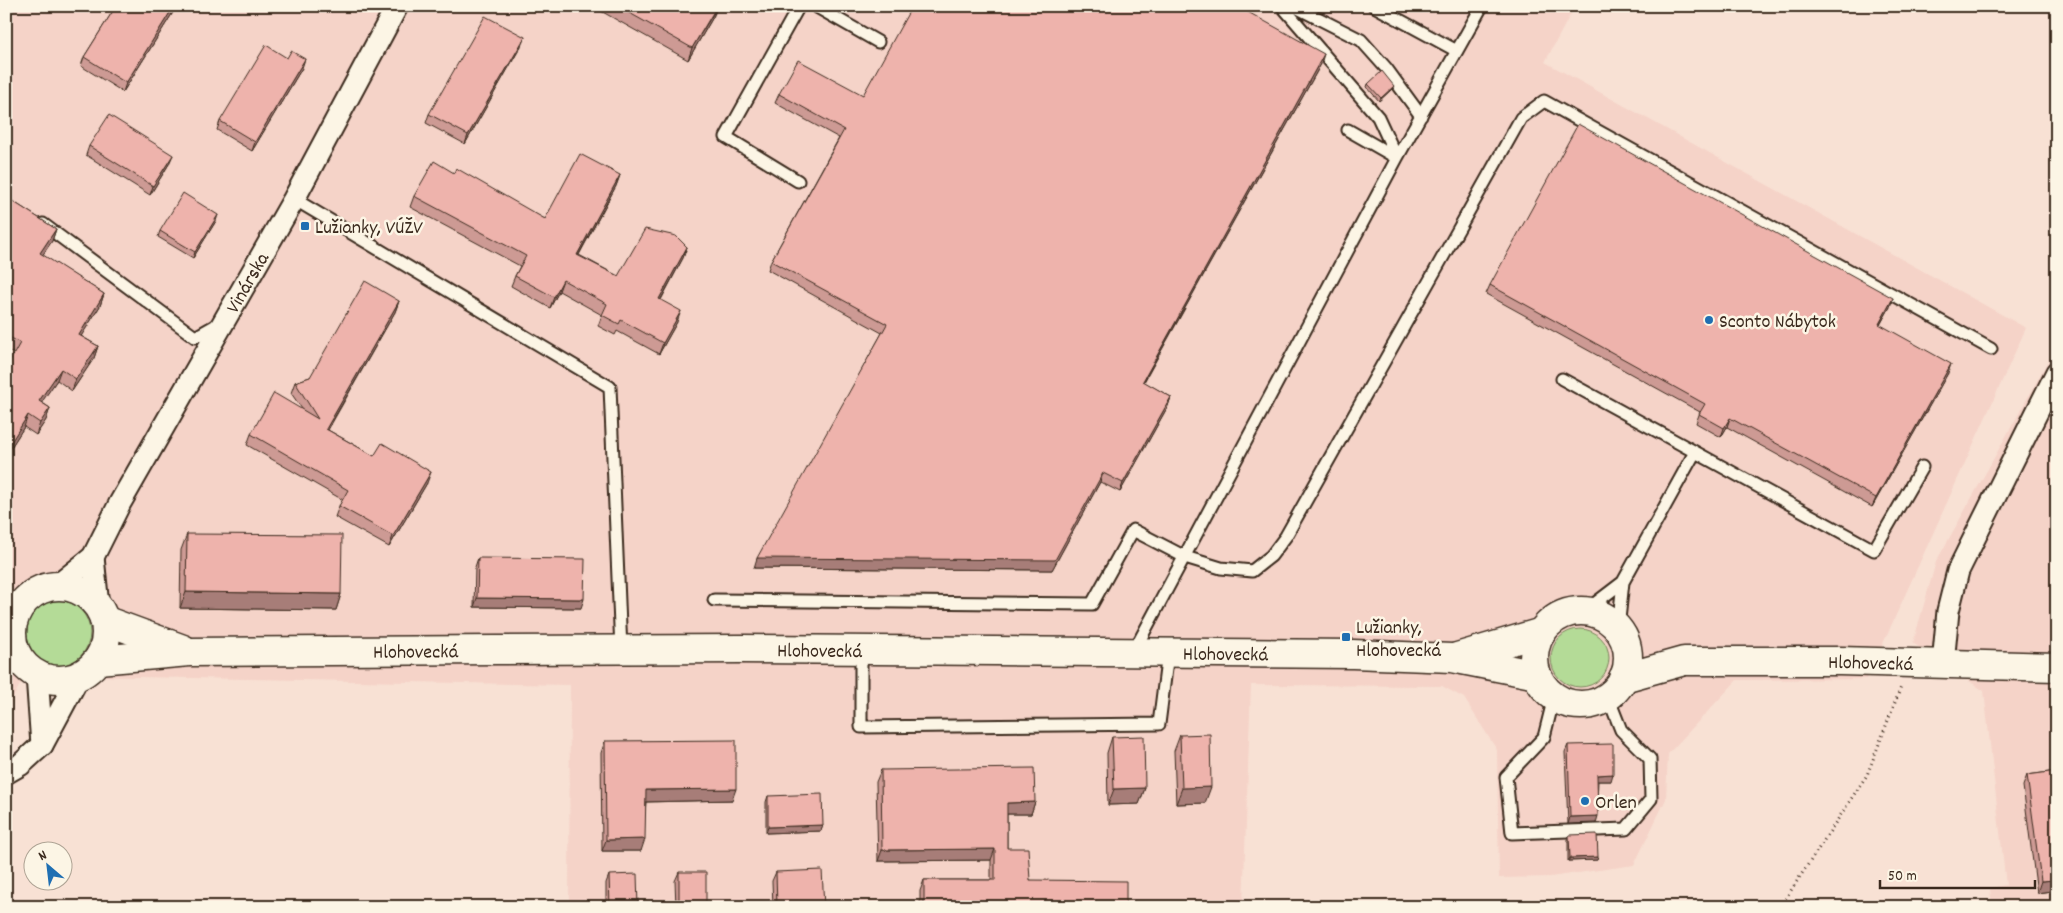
<svg xmlns="http://www.w3.org/2000/svg" width="2063" height="913" font-family="Dekko,sans-serif">
<style>
.built{fill:#f5d3c8}
.green{fill:#b4db97;stroke:#78825a}
.lines{fill:none;stroke-linecap:round;stroke-linejoin:round}
.service-casing{stroke:#3b2a1e;stroke-width:15}
.minor-casing{stroke:#3b2a1e;stroke-width:25}
.secondary-casing{stroke:#3b2a1e;stroke-width:31}
.path{stroke:#3b2a1e;stroke-width:3;stroke-dasharray:1 4;stroke-linecap:butt}
.service{stroke:#fcf5e5;stroke-width:11}
.minor{stroke:#fcf5e5;stroke-width:21}
.secondary{stroke:#fcf5e5;stroke-width:28}
.wall{fill:#cd9a94;stroke:#3b2a1e}
.shaded-wall{fill:#a77d78;stroke:#3b2a1e}
.building{fill:#eeb3ac;stroke:#3b2a1e}
.poi-dot{fill:#1f6fb2;stroke:#fcf5e5;stroke-width:2}
.labels{text-anchor:middle;stroke-width:5;stroke-linejoin:round;paint-order:stroke}
.poi-label{font-size:20px;fill:#3b2a1e;stroke:#fcf5e5;text-anchor:start}
.street-label{font-size:20px;fill:#3b2a1e;stroke:#fcf5e5}
</style>
<rect width="100%" height="100%" fill="#f8e1d4"/>
<filter id="ink" filterUnits="userSpaceOnUse"><feTurbulence type="fractalNoise" baseFrequency=".02" numOctaves="2"/><feDisplacementMap in="SourceGraphic" scale="10" xChannelSelector="R" yChannelSelector="G"/><feConvolveMatrix kernelMatrix="1 2 1 2 8 2 1 2 1" color-interpolation-filters="sRGB"/></filter>
<g filter="url(#ink)">
<!-- built -->
<path class="built" d="M6,6H1575L1545,62L2026,328L1867,679L1737,680L1668,754L1666,799L1634,865L1550,877L1499,878L1497,750L1464,698L1442,686L1251,685L1243,907H569L570,685L25,675L6,711Z
M2057,345V907H1992L1990,888L2006,885L1984,691L1913,643L1936,562Z"/>
<!-- green -->
<path class="green" d="M24 633a33 33 0 1 1 66 0a33 33 0 1 1-66 0Z
M1551 658a29 29 0 1 1 58 0a29 29 0 1 1-58 0Z"/>
<g class="lines">
<defs>
<path id="service" d="M815,6L878,42
M1282,6L1378,117L1397,158
M1294,6L1361,40L1386,68L1421,116
M1374,6L1457,51
M1348,130L1397,158
M798,181L726,137L799,6
M294,199L610,387L621,650
M43,224L195,337L218,324
M1562,379L1874,550L1922,467
M714,600L1092,604L1133,530L1185,557L1221,568L1252,571L1271,556L1286,536L1521,118L1544,101L1991,349
M1585,611L1623,582L1695,452
M1618,629L1623,582
M861,650V727L1159,724L1168,653
M1134,651L1397,158L1482,6
M1554,697L1544,737L1506,777L1512,833L1626,829L1651,799L1650,759L1621,730L1608,697"/>
<g id="minor">
<path d="M93,557L98,606"/>
<path id="s1" d="M57,586L93,557L120,503L294,199L397,6"/>
<path d="M1943,664L1948,611L1958,571L2057,372"/>
<path d="M37,675L42,745"/>
<path d="M6,773L20,765L42,745L79,676"/>
</g>
<g id="secondary">
<circle cx="59" cy="633" r="47"/>
<circle cx="1581" cy="658" r="47"/>
<path d="M104,620L183,649"/>
<path d="M1457,657L1542,632"/>
<path id="s2" d="M98,660L189,652L497,650L742,649L1353,654L1452,658L1537,675"/>
<path id="s3" d="M1623,678L1684,661H1840L2057,667"/>
</g>
</defs>
<!-- service casing -->
<use href="#service" class="service-casing"/>
<!-- minor casing -->
<use href="#minor" class="minor-casing"/>
<!-- secondary casing -->
<use href="#secondary" class="secondary-casing"/>
<!-- path -->
<path class="path" d="M1780,907L1867,775L1901,687"/>
<!-- service -->
<use href="#service" class="service"/>
<!-- minor -->
<use href="#minor" class="minor"/>
<!-- secondary -->
<use href="#secondary" class="secondary"/>
</g>
<!-- wall -->
<path class="wall" d="M116,6H177L123,92L81,66L84,57Z
M592,6H718L713,17L688,60Z
M521,46L465,144L426,123L429,114Z
M1321,64L1144,382L1171,397L1168,406L1120,492L1100,482L1052,570L754,568L882,333L768,270L771,261L839,138L775,103L779,94L863,95Z
M302,68L252,151L217,130L220,121Z
M1368,84L1392,89L1379,101L1367,87Z
M89,146L169,164L150,195L86,155Z
M454,173L545,219L620,175L616,186L579,255L618,276L687,247L683,258L661,300L677,322L659,354L617,331L615,335L598,326L602,315L559,291L550,308L511,286L515,276L520,266L410,207L414,196Z
M6,197L56,229L52,241L42,255L104,294L100,306L81,336L98,346L94,358L72,391L57,380L41,402L50,408L46,420L36,435L24,427L6,455V368L14,354L6,349Z
M216,221L193,258L158,237L160,231Z
M1490,285L1890,307L1880,325L1948,373L1872,507L1727,427L1721,437L1696,423L1700,412L1486,294Z
M399,301L395,312L328,430L374,456L427,483L389,547L335,517L339,506L343,500L247,445L251,434L302,409L291,393L295,382L310,377Z
M187,534L341,594L336,610L180,608L181,550Z
M478,558L581,608L474,607L475,567Z
M1180,735L1205,803L1176,804L1174,751Z
M1112,737L1145,788L1139,804L1108,805L1107,753Z
M605,741L732,800L646,802L641,851H602L601,753Z
M1568,745L1611,781H1598L1596,823L1568,824L1565,752Z
M881,770L1035,802L1031,814H1007V848L1030,880L1126,907H920V891L924,880H991V860L878,861L876,782Z
M2057,771V904L2053,905L2051,891L2037,893L2023,786L2027,775Z
M768,796L823,825L821,831L766,833V802Z
M1569,835L1598,857L1597,860L1568,861V839Z
M679,872L706,907H676L675,881Z
M776,872L824,907H773L772,881Z
M609,875L638,907H606V883Z"/>
<!-- shaded-wall -->
<path class="shaded-wall" d="M174,6H177L123,92L126,83Z
M718,6L713,17L688,60L692,48Z
M525,37L521,46L465,144L468,135Z
M1324,54L1321,64L1139,390L1143,381Z
M305,59L302,68L252,151L255,142Z
M1394,86L1392,89L1379,101L1381,98Z
M173,155L169,164L150,195L153,186Z
M620,175L616,186L573,265L577,255Z
M218,215L216,221L193,258L195,252Z
M56,229L52,241L36,265L40,253Z
M687,247L683,258L655,310L659,299Z
M563,280L559,291L550,308L554,297Z
M104,294L100,306L75,346L79,335Z
M1893,298L1890,307L1875,333L1879,324Z
M399,301L395,312L322,439L326,429Z
M681,311L677,322L659,354L663,343Z
M98,346L94,358L72,391L76,379Z
M1951,364L1948,373L1872,507L1876,498Z
M61,369L57,380L35,412L39,401Z
M1171,397L1168,406L1120,492L1123,483Z
M50,408L46,420L36,435L40,423Z
M28,415L24,427L6,455V450Z
M1730,418L1727,427L1721,437L1724,428Z
M431,472L427,483L389,547L393,536Z
M1103,473L1100,482L1052,570L754,568L757,558Z
M186,592L341,594L336,610L180,608Z
M477,598L584,599L581,608L474,607Z
M1613,774L1611,781H1595L1597,775Z
M1211,787L1205,803L1176,804L1182,788Z
M1145,788L1139,804L1108,805L1114,789Z
M736,789L732,800L641,802L646,790Z
M1035,802L1031,814H1002L1007,803Z
M1598,816L1596,823L1568,824L1570,817Z
M823,825L821,831L766,833L768,827Z
M645,839L641,851H602L606,840Z
M995,849L991,860L878,861L882,850Z
M1598,857L1597,860L1568,861L1570,858Z
M2055,880L2051,891L2037,893L2041,881Z
M2057,893V904L2053,905Z"/>
<!-- building -->
<path class="building" d="M116,6H174L126,83L84,57Z
M617,6H717L692,48Z
M912,6H1237L1324,54L1143,381L1171,397L1123,483L1103,473L1055,560L757,558L887,324L771,261L844,130L779,94L798,60L863,95Z
M485,16L525,37L468,135L429,114Z
M266,45L287,58L291,51L305,59L255,142L220,121Z
M1382,71L1394,86L1381,98L1368,84Z
M109,115L173,155L153,186L89,146Z
M1578,124L1893,298L1879,324L1951,364L1876,498L1730,418L1724,428L1699,414L1705,404L1490,285Z
M580,154L620,175L577,255L618,276L645,229L676,236L687,247L659,299L681,311L663,343L621,320L619,324L602,315L607,304L563,280L554,297L515,276L526,256L414,196L434,161L454,173L456,168L545,219Z
M183,193L218,215L195,252L160,231Z
M6,197L56,229L40,253L104,294L79,335L98,346L76,379L61,369L39,401L50,408L40,423L28,415L6,450V368L20,343L6,335Z
M365,281L399,301L326,429L374,456L382,443L431,472L393,536L339,506L348,490L251,434L274,393L318,419L295,382L310,377Z
M187,534L342,535L341,594L186,592Z
M478,558L585,559L584,599L477,598Z
M1210,734L1211,787L1182,788L1180,735Z
M1144,736L1145,788L1114,789L1112,737Z
M736,740V789L646,790L645,839L606,840L605,741Z
M1613,744V774L1597,775L1598,816L1570,817L1568,745Z
M1034,768L1035,802L1007,803V848H1028L1030,880L1126,881V907H924V880H995V849L882,850L881,770Z
M2057,771V892L2055,880L2041,881L2027,775Z
M822,794L823,825L768,827V796Z
M1597,834L1598,857L1570,858L1569,835Z
M822,870L824,907H777L776,872Z
M679,872H706V907H679Z
M637,874L638,907H610L609,875Z"/>
</g>
<!-- markers -->
<g class="poi-dot">
<rect x="300" y="221" width="10" height="10" rx="2.5"/>
<circle cx="1709" cy="320" r="5"/>
<rect x="1341" y="632" width="10" height="10" rx="2.5"/>
<circle cx="1585" cy="801" r="5"/>
</g>
<g class="labels">
<!-- poi labels -->
<g class="poi-label">
<text x="315" y="233">Lužianky, VÚŽV</text>
<text x="1719" y="327">Sconto Nábytok</text>
<text x="1356" y="633">Lužianky,<tspan x="1356" dy="23">Hlohovecká</tspan></text>
<text x="1595" y="808">Orlen</text>
</g>
<!-- street labels -->
<g class="street-label">
<text dy="7" stroke="none"><textPath href="#s1" startOffset="361">Vinárska</textPath></text>
<text dy="7" stroke="none"><textPath href="#s2" startOffset="722">Hlohovecká</textPath></text>
<text dy="7" stroke="none"><textPath href="#s2" startOffset="318">Hlohovecká</textPath></text>
<text dy="7" stroke="none"><textPath href="#s2" startOffset="1128">Hlohovecká</textPath></text>
<text dy="7" stroke="none"><textPath href="#s3" startOffset="250">Hlohovecká</textPath></text>
</g>
</g>
<!-- margin -->
<rect width="2063" height="913" fill="none" stroke="#fcf5e5" stroke-width="25"/>
<rect x="12" y="12" width="2038" height="888" fill="none" stroke="#3b2a1e" stroke-width="2" filter="url(#ink)"/>
<!-- north arrow -->
<g transform="translate(48 866) rotate(332)"><circle r="24" fill="#fcf5e5" stroke="#afa495"/>
<path d="M0-4L9 19L0 12L-9 19Z" fill="#1f6fb2"/>
<text y="-8" font-size="14" font-weight="bold" text-anchor="middle" fill="#3b2a1e">N</text>
</g>
<!-- scale -->
<path d="M1880 880v8h155v-8" fill="none" stroke="#3b2a1e" stroke-width="2.5"/>
<text x="1888" y="880" font-size="15" fill="#3b2a1e" stroke="#fcf5e5" stroke-width="4" paint-order="stroke">50 m</text>
</svg>
